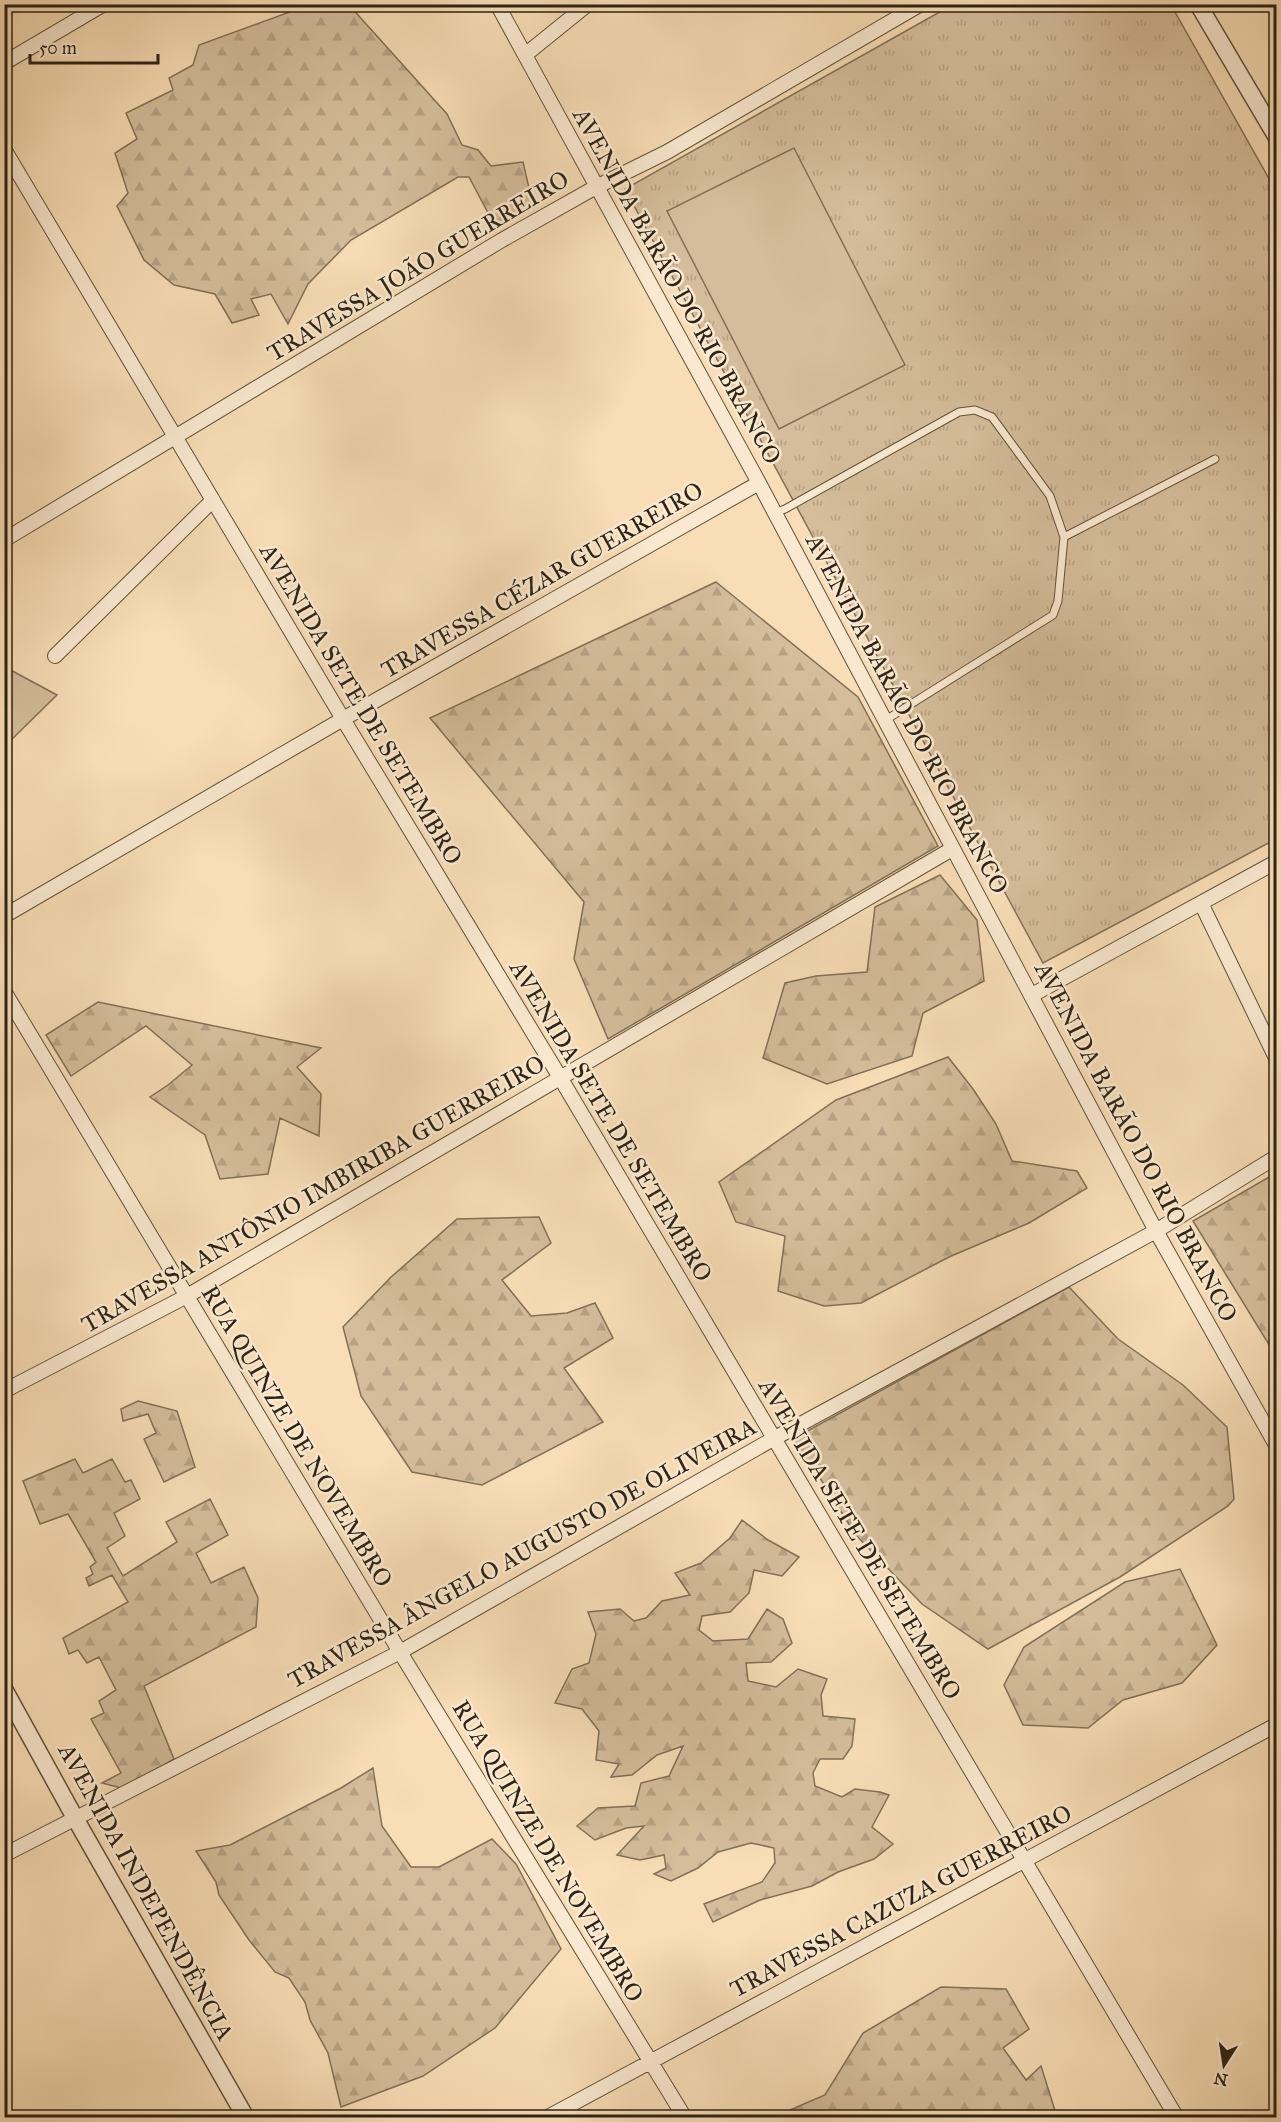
<svg xmlns="http://www.w3.org/2000/svg" width="1281" height="2122" font-family="'IM FELL Great Primer',serif">
<style>
.grass{fill:url(#grass-tufts);stroke:#817058;stroke-width:1.5}
.forest{fill:url(#forest-firs);stroke:#817058;stroke-width:1.5}
.pitch{fill:#d5bd9b;stroke:#817058;stroke-width:1.5}
.lines{fill:none;stroke-linecap:round;stroke-linejoin:round}
.service-casing{stroke:#60523d;stroke-width:9}
.minor-casing{stroke:#60523d;stroke-width:16}
.tertiary-casing{stroke:#60523d;stroke-width:19}
.service{stroke:#fae9d0;stroke-width:7}
.minor{stroke:#fae9d0;stroke-width:14}
.tertiary{stroke:#fae9d0;stroke-width:16}
.labels{text-anchor:middle;stroke-width:5;stroke-linejoin:round;paint-order:stroke}
.street-label{font-size:24px;fill:#2d2315;stroke:#fae9d0}
</style>
<defs>
<pattern id="grass-tufts" width="24" height="20" patternUnits="userSpaceOnUse" patternTransform="scale(1.5)"><rect width="24" height="20" fill="#d5bd9b"/><path d="M3 7l-1-3M5 7V3M7 7l1-3M15 17l-1-3M17 17v-4M19 17l1-3" fill="none" stroke="#b7a285"/></pattern>
<pattern id="forest-firs" width="22" height="20" patternUnits="userSpaceOnUse" patternTransform="scale(1.5)"><rect width="22" height="20" fill="#d5bd9b"/><path d="M5 1l3.5 6h-7zM16 11l3.5 6h-7z" fill="#b7a285"/></pattern>
</defs>
<rect width="100%" height="100%" fill="#f8ddb6"/>
<filter id="stains"><feTurbulence type="fractalNoise" baseFrequency=".00333" numOctaves="4"/><feColorMatrix values="0 0 0 0 .2 0 0 0 0 .09 0 0 0 0 .02 0 0 0 .5 -.17"/></filter>
<radialGradient id="worn" r=".72"><stop offset=".6" stop-color="#630" stop-opacity="0"/><stop offset="1" stop-color="#630" stop-opacity=".3"/></radialGradient>
<!-- grass -->
<path class="grass" d="M952,5H1171L1276,191V839L1043,963L625,189Z"/>
<!-- forest -->
<path class="forest" d="M309,5H349L447,114L462,145L478,150L491,166L523,162L533,205L495,226L469,177H458L351,240L308,284L288,324L271,294L251,299L259,315L232,323L215,294L174,285L144,260L117,206L128,193L115,153L137,139L126,113L173,90L169,78L193,65L199,45Z
M716,582L858,697L938,846L608,1039L574,959L584,902L430,718Z
M940,875L977,920L984,981L923,1013L912,1056L827,1084L763,1058L785,983L816,976L867,972L875,907Z
M98,1002L321,1048L297,1067L321,1094L319,1136L280,1118L268,1174L220,1179L205,1135L150,1097L168,1085L192,1065L146,1026L71,1076L46,1035Z
M948,1057L973,1089L996,1124L1012,1161L1077,1171L1087,1188L1029,1223L949,1257L861,1303L824,1306L778,1291L785,1236L736,1222L719,1182L836,1100Z
M1276,1173V1356L1193,1221Z
M539,1217L551,1243L502,1280L531,1316L567,1313L595,1303L613,1338L564,1368L603,1422L482,1485L412,1472L361,1396L343,1327L390,1278L457,1219Z
M1069,1287L1118,1339L1183,1385L1227,1427L1234,1499L1228,1506L1120,1577L988,1649L922,1604L855,1534L820,1478L791,1440Z
M138,1401L177,1411L195,1467L164,1482L144,1439L156,1433L148,1414L123,1421L121,1409Z
M75,1459L83,1473L112,1459L125,1482L131,1480L140,1499L114,1513L125,1536L107,1548L123,1576L177,1542L166,1522L210,1499L228,1535L196,1553L211,1583L244,1567L258,1598L256,1627L144,1686L174,1759L125,1789L102,1783L121,1773L91,1719L104,1713L99,1701L116,1690L99,1657L87,1663L78,1650L69,1654L63,1638L128,1602L112,1575L89,1586L86,1578L93,1574L90,1567L96,1562L68,1514L40,1524L23,1481Z
M742,1520L768,1540L799,1557L782,1576L754,1570L749,1593L730,1612L702,1616L699,1630L713,1641L748,1639L767,1609L783,1619L792,1643L771,1662L746,1663L748,1681L776,1687L798,1669L827,1679L821,1695L823,1716L855,1719L852,1746L843,1759H820L813,1773L815,1786L842,1797L855,1789L880,1792L889,1795L872,1827L893,1844L874,1859L838,1872L812,1886L760,1900L713,1922L704,1904L762,1882L775,1863L774,1848L751,1843L718,1852L698,1868L671,1881L654,1874L666,1868L664,1855L640,1860L617,1855L644,1826L626,1828L595,1840L577,1826L598,1808L635,1806L641,1783L669,1776L683,1746L657,1755L632,1775L611,1777L619,1764L596,1760L599,1731L582,1709L555,1703L572,1669L589,1663L596,1634L588,1612L620,1609L634,1621L646,1618L662,1601L690,1595L675,1573L701,1563L730,1538Z
M1180,1569L1217,1645L1182,1683L1123,1700L1088,1728L1023,1725L1004,1685L1024,1647L1125,1582Z
M373,1768L382,1826L411,1867H439L492,1839L516,1864L561,1949L495,2028L423,2076L341,2107L328,2053L310,2020L305,2002L289,1978L275,1972L249,1940L219,1895L216,1882L196,1851L230,1845L341,1788Z
M941,1987L1006,1989L1029,2029L1003,2048L1026,2080L1041,2066L1057,2117H785L783,2113L825,2095L863,2033Z"/>
<!-- pitch -->
<path class="pitch" d="M794,148L905,365L779,429L667,211Z
M5,667L57,695L5,746Z"/>
<g class="lines">
<defs>
<path id="service" d="M774,513L785,509L959,412L975,410L992,417L1050,496L1064,537L1058,601L1053,615L884,721
M1064,537L1215,459"/>
<path id="minor" d="M497,4L759,483L1156,1231L1276,1445
M525,55L588,4
M4,63L104,4
M4,149L343,719L561,1079L1177,2118
M4,540L502,240L596,187L667,152L921,4
M55,656L213,500
M1201,903L1276,1058
M4,916L343,719L759,483
M4,991L400,1652L685,2118
M1032,995L1276,862
M4,1391L187,1296L952,849
M4,1855L400,1652L773,1439L1156,1231L1276,1157
M546,2118L1276,1725"/>
<path id="tertiary" d="M1198,4L1276,136
M4,1689L75,1818L246,2118"/>
</defs>
<!-- service casing -->
<use href="#service" class="service-casing"/>
<!-- minor casing -->
<use href="#minor" class="minor-casing"/>
<!-- tertiary casing -->
<use href="#tertiary" class="tertiary-casing"/>
<!-- service -->
<use href="#service" class="service"/>
<!-- minor -->
<use href="#minor" class="minor"/>
<!-- tertiary -->
<use href="#tertiary" class="tertiary"/>
</g>
<g class="labels">
<!-- street labels -->
<g class="street-label">
<text transform="translate(418 266) rotate(-31)" y="8">TRAVESSA JOÃO GUERREIRO</text>
<text transform="translate(677 286) rotate(61)" y="8">AVENIDA BARÃO DO RIO BRANCO</text>
<text transform="translate(542 580) rotate(-30)" y="8">TRAVESSA CÉZAR GUERREIRO</text>
<text transform="translate(361 704) rotate(59)" y="8">AVENIDA SETE DE SETEMBRO</text>
<text transform="translate(907 714) rotate(62)" y="8">AVENIDA BARÃO DO RIO BRANCO</text>
<text transform="translate(611 1121) rotate(59)" y="8">AVENIDA SETE DE SETEMBRO</text>
<text transform="translate(1136 1142) rotate(62)" y="8">AVENIDA BARÃO DO RIO BRANCO</text>
<text transform="translate(313 1194) rotate(-30)" y="8">TRAVESSA ANTÔNIO IMBIRIBA GUERREIRO</text>
<text transform="translate(297 1436) rotate(59)" y="8">RUA QUINZE DE NOVEMBRO</text>
<text transform="translate(860 1539) rotate(59)" y="8">AVENIDA SETE DE SETEMBRO</text>
<text transform="translate(522 1553) rotate(-29)" y="8">TRAVESSA ÂNGELO AUGUSTO DE OLIVEIRA</text>
<text transform="translate(548 1851) rotate(59)" y="8">RUA QUINZE DE NOVEMBRO</text>
<text transform="translate(146 1892) rotate(61)" y="8">AVENIDA INDEPENDÊNCIA</text>
<text transform="translate(901 1901) rotate(-28)" y="8">TRAVESSA CAZUZA GUERREIRO</text>
</g>
</g>
<!-- margin -->
<rect width="1281" height="2122" fill="none" stroke="#f8ddb6" stroke-width="24"/>
<rect x="6" y="6" width="1269" height="2110" fill="none" stroke="#2d2315" stroke-width="3"/>
<rect x="12" y="12" width="1257" height="2098" fill="none" stroke="#2d2315" stroke-width="1.5"/>
<!-- north arrow -->
<g transform="translate(1224 2065) rotate(192)" stroke="#fae9d0" stroke-width="4.5" paint-order="stroke">
<path d="M0-4.5L10 22L0 15L-10 22Z" fill="#2d2315"/>
<text y="-9" font-size="16" font-weight="bold" text-anchor="middle" fill="#2d2315">N</text>
</g>
<!-- scale -->
<path d="M30 54v9h128v-9" fill="none" stroke="#2d2315" stroke-width="3"/>
<text x="39" y="54" font-size="18" fill="#2d2315" stroke="#fae9d0" stroke-width="4.5" paint-order="stroke">50 m</text>
<rect width="100%" height="100%" filter="url(#stains)"/>
<rect width="100%" height="100%" fill="url(#worn)"/>
</svg>
